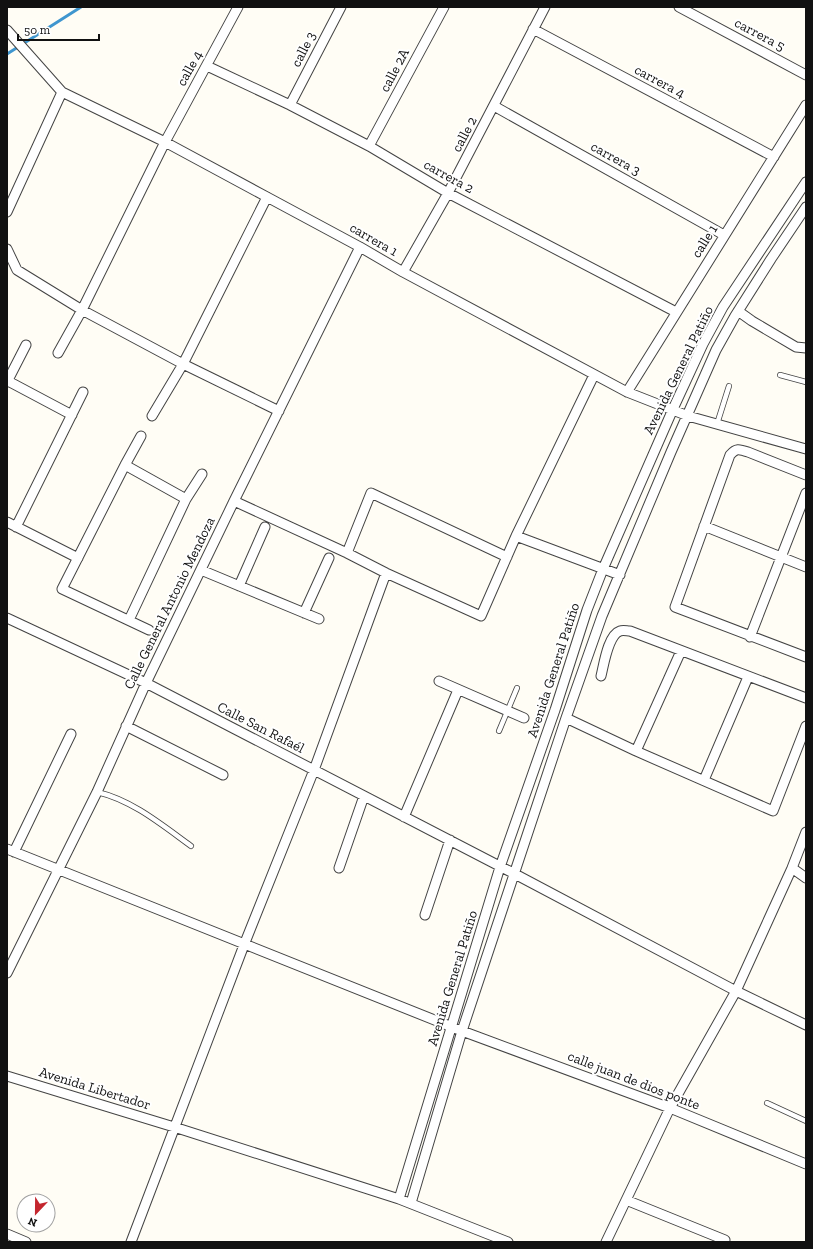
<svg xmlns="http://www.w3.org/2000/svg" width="813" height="1249" font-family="'Zilla Slab',serif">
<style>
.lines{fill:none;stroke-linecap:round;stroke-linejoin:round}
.stream{stroke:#3f96cf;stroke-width:3}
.lane-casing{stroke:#444;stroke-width:6}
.street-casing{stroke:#444;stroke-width:11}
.lane{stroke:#fff;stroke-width:4.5}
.street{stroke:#fff;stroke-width:9}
.labels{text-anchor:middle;stroke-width:4;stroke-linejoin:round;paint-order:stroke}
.street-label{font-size:14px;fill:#111;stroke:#fff}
</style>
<rect width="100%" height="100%" fill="#fffdf5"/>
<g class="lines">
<!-- stream -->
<path class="stream" d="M7,54L81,7"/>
<defs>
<path id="lane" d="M780,375L806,382
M717,424L729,386
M499,731L517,688
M97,792C132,800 162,825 191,846
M767,1103L806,1121"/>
<path id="street" d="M679,7L806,75
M533,29L774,157
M7,30L62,92L165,142L267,197L360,247L403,272L627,392L688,416L806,449
M207,66L290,105L369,146L448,193L676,312
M290,105L341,7
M494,106L724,235
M369,146L444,7
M7,212L62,92
M7,249L17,270L82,310L183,364L279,411
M403,272L448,193L545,7
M738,311L752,321L796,347L806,348
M58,353L82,310L165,142L238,7
M8,381L72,415
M7,382L26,345
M627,392L806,105
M152,416L183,364L267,197
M141,436L125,465L62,589L149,630
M125,465L186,499L129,620
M806,475L748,452C739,449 736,448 730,455L675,607L806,657
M186,499L202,474
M234,501L347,553L386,573L481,616L516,536L594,375
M7,522L78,558
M704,526L806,567
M16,527L83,392
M516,536L620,575
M347,553L371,493L507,557
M201,570L319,619
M239,586L265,527
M304,613L329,558
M7,618L146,683L513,873L736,991L806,1025
M750,637L806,493
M601,676C604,664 608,635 620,631C623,630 627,631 630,631L806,698
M439,681L524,718
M566,718L636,751L773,811L806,726
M126,726L223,775
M636,751L681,651
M704,780L748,677
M404,817L458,690
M7,849L462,1031L670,1108L806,1164
M14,852L71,734
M339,868L364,796
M792,868L806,878
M425,915L450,840
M7,973L97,792L146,683L234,501L360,247
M7,1076L174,1127L399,1199L508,1242
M399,1199L500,867L555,710L587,610L603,569L673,409L703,344L723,307L806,182
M626,1200L725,1240
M411,1203L462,1031L566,718L602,616L671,452L716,350L735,316L771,259L806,207
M7,1234L26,1242
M131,1242L244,945L314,770L386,573
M606,1242L670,1108L736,991L792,868L806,832"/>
</defs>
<!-- lane casing -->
<use href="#lane" class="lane-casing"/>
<!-- street casing -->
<use href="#street" class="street-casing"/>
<!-- lane -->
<use href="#lane" class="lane"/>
<!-- street -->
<use href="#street" class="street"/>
</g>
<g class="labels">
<!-- street labels -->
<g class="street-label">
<text transform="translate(760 34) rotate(28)" y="5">carrera 5</text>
<text transform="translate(303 49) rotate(-63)" y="5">calle 3</text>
<text transform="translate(189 68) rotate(-61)" y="5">calle 4</text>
<text transform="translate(394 70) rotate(-62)" y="5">calle 2A</text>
<text transform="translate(660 81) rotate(28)" y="5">carrera 4</text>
<text transform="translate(464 134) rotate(-62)" y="5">calle 2</text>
<text transform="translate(616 158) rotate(29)" y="5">carrera 3</text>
<text transform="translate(449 176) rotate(29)" y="5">carrera 2</text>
<text transform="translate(374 239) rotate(30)" y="5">carrera 1</text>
<text transform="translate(704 241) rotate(-58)" y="5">calle 1</text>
<text transform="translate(678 370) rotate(-64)" y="5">Avenida General Patiño</text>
<text transform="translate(169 603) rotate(-64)" y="5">Calle General Antonio Mendoza</text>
<text transform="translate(553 670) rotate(-72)" y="5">Avenida General Patiño</text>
<text transform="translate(261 727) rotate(27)" y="5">Calle San Rafaél</text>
<text transform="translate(452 978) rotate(-73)" y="5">Avenida General Patiño</text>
<text transform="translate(634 1080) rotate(21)" y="5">calle juan de dios ponte</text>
<text transform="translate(95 1088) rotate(17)" y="5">Avenida Libertador</text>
</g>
</g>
<!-- border -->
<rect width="813" height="1249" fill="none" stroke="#111111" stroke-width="16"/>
<!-- north arrow -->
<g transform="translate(36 1213) rotate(202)"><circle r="19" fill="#ffffff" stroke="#a0a0a0"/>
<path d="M0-3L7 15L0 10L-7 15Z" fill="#c4262e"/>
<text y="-6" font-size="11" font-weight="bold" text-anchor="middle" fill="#111111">N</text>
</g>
<!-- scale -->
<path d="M18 34v6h81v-6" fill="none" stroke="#111111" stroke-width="2"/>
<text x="24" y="34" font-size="12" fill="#111111" stroke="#ffffff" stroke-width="3" paint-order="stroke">50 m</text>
</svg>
